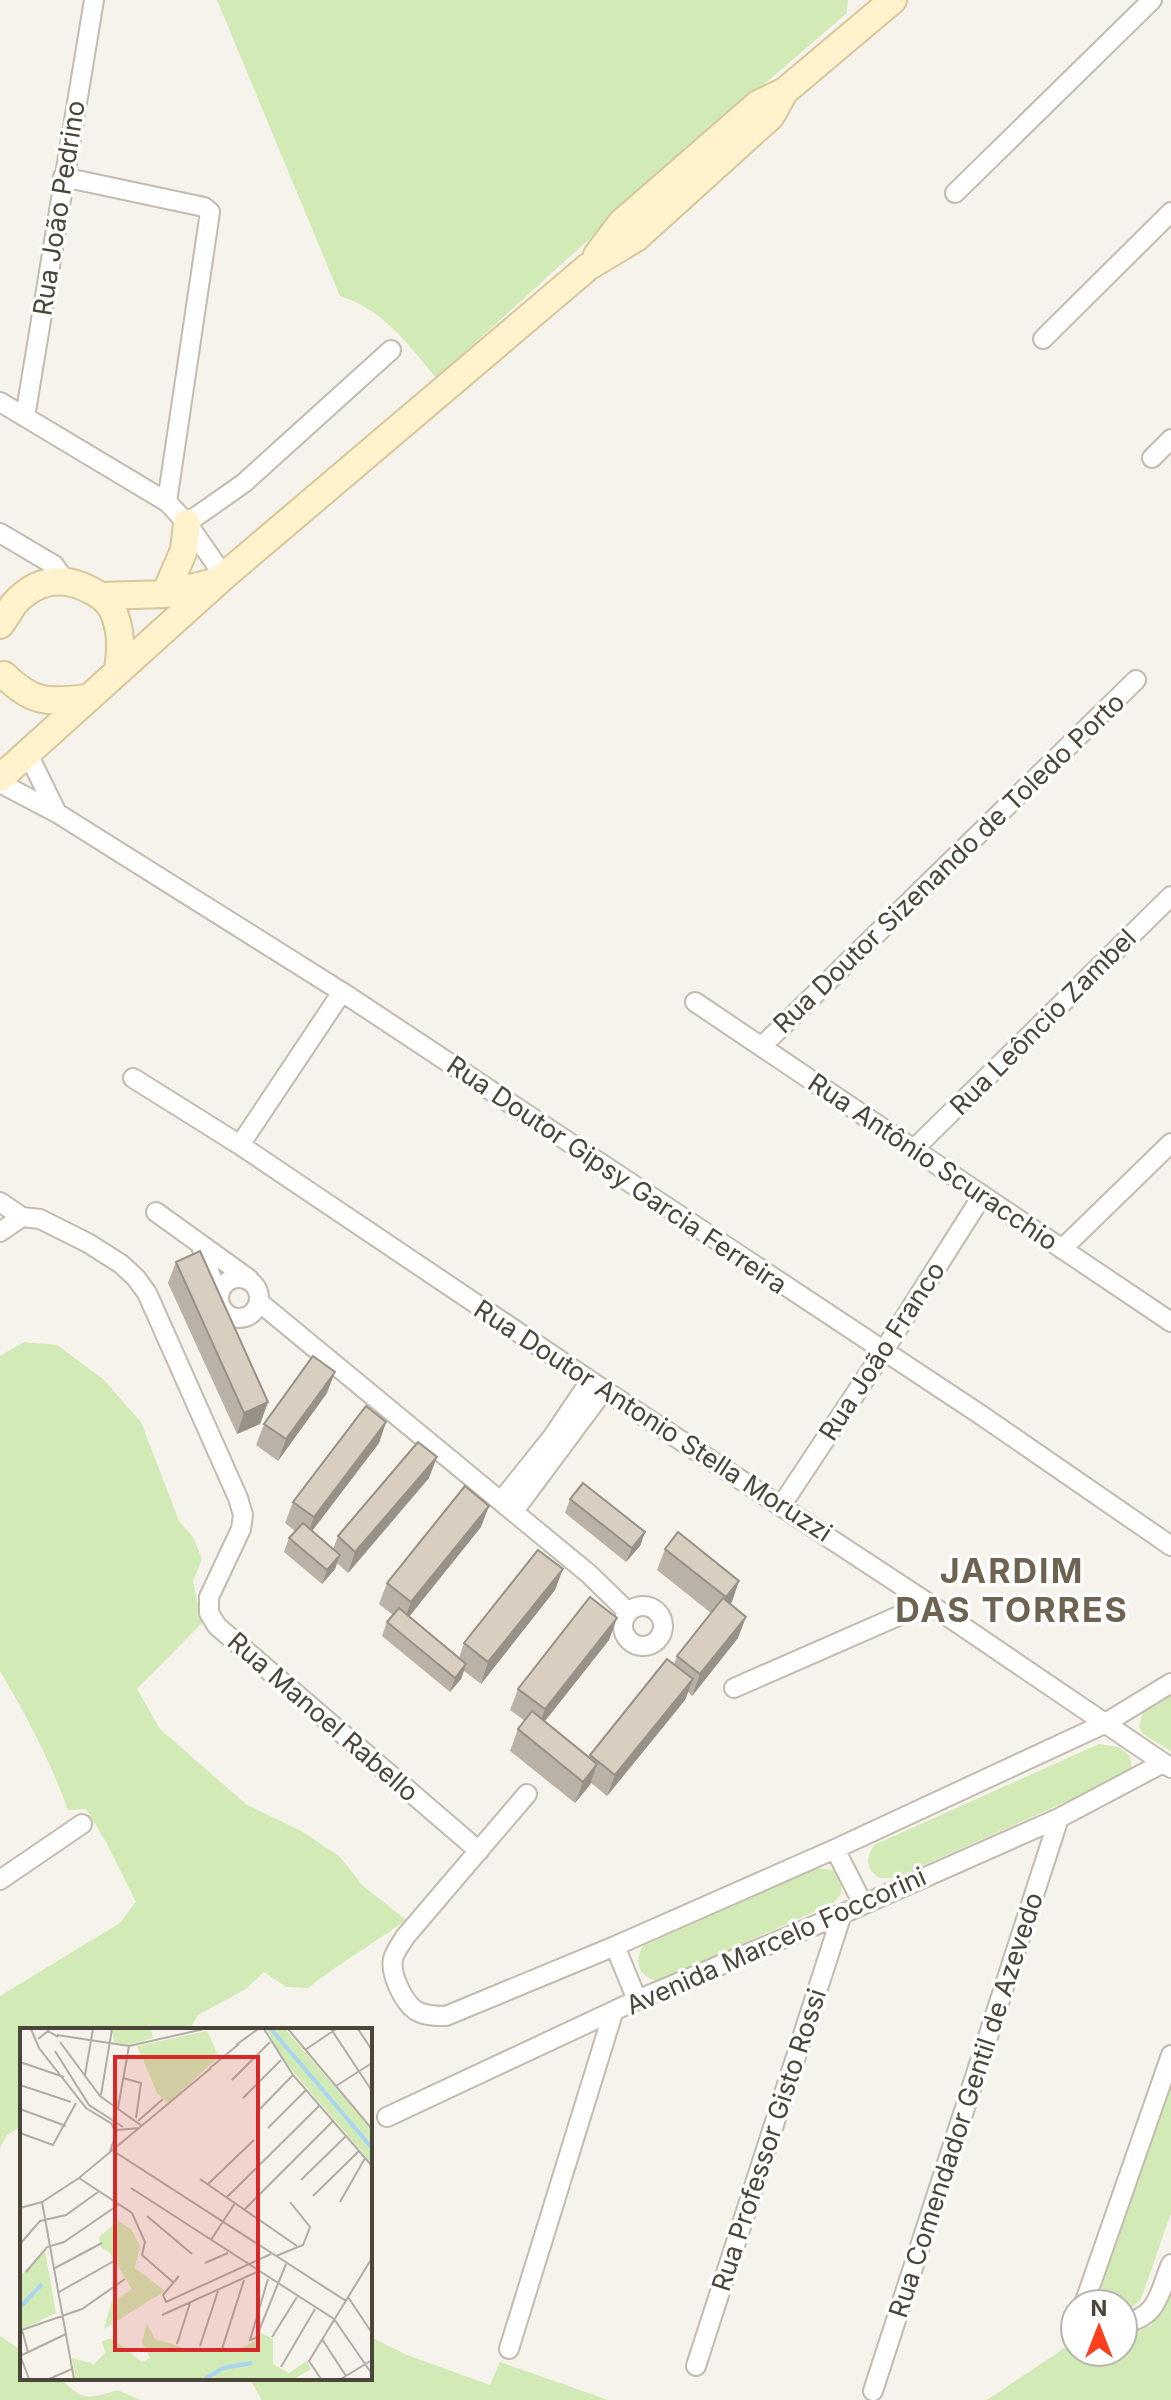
<svg xmlns="http://www.w3.org/2000/svg" width="1171" height="2400" font-family="Inter,sans-serif">
<style>
.green{fill:#d2eab5}
.lines{fill:none;stroke-linecap:round;stroke-linejoin:round}
.minor-casing{stroke:#c2bbae;stroke-width:22}
.secondary-casing{stroke:#d6c79b;stroke-width:30}
.minor{stroke:#fff;stroke-width:18}
.secondary{stroke:#fff3cd;stroke-width:26}
.wall{fill:#bab2a6}
.shaded-wall{fill:#979187}
.building{fill:#d8cfc1;stroke:#979187;stroke-width:2}
.labels{text-anchor:middle;stroke-width:7;stroke-linejoin:round;paint-order:stroke}
.street-label{font-size:26px;fill:#4b4439;stroke:#fff}
.district-label{font-size:34px;font-weight:bold;letter-spacing:2px;fill:#6e6250;stroke:#fff}
.inset-river{fill:none;stroke:#a9d4f2;stroke-width:4}
.inset-road{fill:none;stroke:#b2ada4;stroke-width:2}
.view{fill:#d62828;fill-opacity:0.15;stroke:#d62828;stroke-width:4}
.inset-edge{fill:none;stroke:#4b4439;stroke-width:4}
</style>
<rect width="100%" height="100%" fill="#f6f3ec"/>
<!-- green -->
<path class="green" d="M217,0H848L847,13L692,146L436,378C408,344 384,310 340,296Z
M24,1342L57,1345L103,1379L141,1422L179,1521L193,1537L202,1559L193,1581L202,1623L137,1689L160,1729L247,1805L301,1831L340,1857L362,1885L406,1920C373,1944 339,1963 308,1988L286,1987L264,1972L246,1989L198,2015L189,2030H22V2126L7,2135L0,2148V1996L120,1923L136,1902L106,1842L86,1809L68,1810C51,1762 26,1715 0,1671V1356Z
M1171,1696V1751L1143,1734L1139,1727L1143,1712Z
M1099,1744L1119,1747L1130,1756L1132,1770L1126,1775L895,1878H879C865,1868 866,1858 874,1845Z
M816,1868L833,1870L841,1881V1894L832,1904L658,1981C640,1978 633,1962 643,1946Z
M1171,2085V2213L1141,2299L1131,2308L1123,2310V2304H1109L1103,2293L1102,2286Z
M1171,2281V2400H987L1072,2343L1075,2342V2352H1123V2332L1151,2326Z
M0,2336L22,2351V2378H60C82,2400 87,2400 117,2390L141,2400H0Z
M370,2337L407,2355L490,2385L500,2362L608,2400H262L249,2378H370Z"/>
<g class="lines">
<defs>
<path id="minor" d="M63,177L204,207L210,212L167,502
M955,193L1152,0
M1043,339L1171,212
M0,402L167,502L187,523L224,576
M25,417L94,0
M1152,458L1171,439
M187,523L244,483L391,350
M0,533L54,565L64,579
M28,754L57,813
M0,783L57,813L342,992L981,1415L1171,1546
M695,1002L1171,1322
M762,1046L1136,680
M133,1078L240,1145L604,1390L928,1603L1171,1768
M240,1145L342,992
M914,1149L1171,896
M0,1202L22,1217L40,1219L88,1243L121,1264L136,1278L147,1293L238,1498L243,1515L241,1529L209,1597V1613L217,1626L479,1851
M156,1212L249,1279
M0,1232L22,1217
M201,1246L219,1300
M1062,1249L1171,1143
M219 1298a20 20 0 1 1 40 0a20 20 0 1 1-40 0Z
M259,1302L589,1574L628,1612
M501,1501L553,1436L590,1381
M781,1506L883,1352L982,1196
M514,1511L604,1390
M623 1626a20 20 0 1 1 40 0a20 20 0 1 1-40 0Z
M734,1688L928,1603
M527,1794L405,1937C401,1944 395,1951 393,1959C390,1974 403,2001 415,2010C424,2016 436,2016 446,2016L615,1946L835,1849L1104,1724L1171,1683
M835,1849L863,1904
M0,1880L82,1824
M615,1946L637,2000
M387,2117L637,2000L842,1914L1059,1818L1163,1763
M1084,2304L1171,2055
M1123,2323C1158,2318 1159,2293 1171,2264
M509,2349L613,2013
M696,2366L842,1914
M873,2391L1059,1818"/>
<path id="secondary" d="M597,255L621,223L758,104L785,91L893,0
M165,594L184,550L187,523
M102,596L165,594L215,582
M0,625C5,619 9,611 14,604C37,578 65,575 94,592C101,596 108,601 112,609C122,629 121,649 118,670
M4,675C32,703 48,703 86,698
M0,778L224,576L588,267L636,238L771,116L785,91"/>
</defs>
<!-- minor casing -->
<use href="#minor" class="minor-casing"/>
<!-- secondary casing -->
<use href="#secondary" class="secondary-casing"/>
<!-- minor -->
<use href="#minor" class="minor"/>
<!-- secondary -->
<use href="#secondary" class="secondary"/>
</g>
<!-- wall -->
<path class="wall" d="M176,1262L268,1402L260,1424L237,1434L168,1283Z
M327,1393L278,1461L256,1445L264,1424Z
M386,1422L379,1443L312,1531L333,1549L338,1536L429,1478L348,1573L337,1563L335,1569L322,1584L284,1552L289,1538L295,1531L285,1523L293,1502Z
M570,1499L645,1532L640,1546L626,1562L565,1513Z
M481,1527L409,1617L459,1658L464,1643L555,1590L481,1684L464,1671L461,1679L450,1692L382,1636L387,1622L393,1615L379,1604L387,1583Z
M665,1549L732,1602L730,1604L738,1638L692,1696L688,1692L685,1700L607,1796L591,1783L575,1803L510,1751L518,1729L525,1721L510,1710L518,1689L617,1618L609,1640L545,1721L589,1757L590,1755L674,1664L677,1656L711,1613L657,1570Z"/>
<!-- shaded-wall -->
<path class="shaded-wall" d="M335,1372L327,1393L278,1461L286,1439Z
M268,1402L260,1424L237,1434L244,1413Z
M386,1422L379,1443L306,1539L314,1517Z
M437,1457L429,1478L348,1573L355,1552Z
M489,1506L481,1527L403,1624L411,1602Z
M645,1532L640,1546L626,1562L632,1548Z
M340,1555L335,1569L322,1584L327,1570Z
M563,1569L555,1590L481,1684L488,1662Z
M739,1581L732,1602L718,1619L726,1597Z
M746,1617L738,1638L692,1696L700,1674Z
M617,1618L609,1640L537,1731L545,1709Z
M466,1664L461,1679L450,1692L455,1678Z
M693,1679L685,1700L607,1796L615,1775Z
M597,1764L590,1785L575,1803L583,1782Z"/>
<!-- building -->
<path class="building" d="M200,1251L268,1402L244,1413L176,1262Z
M313,1356L335,1372L286,1439L264,1424Z
M366,1406L386,1422L314,1517L293,1502Z
M418,1442L437,1457L355,1552L338,1536Z
M583,1483L645,1532L632,1548L570,1499Z
M465,1486L489,1506L411,1602L387,1583Z
M303,1523L340,1555L327,1570L289,1538Z
M678,1532L739,1581L726,1597L665,1549Z
M538,1550L563,1569L488,1662L464,1643Z
M590,1597L617,1618L545,1709L518,1689Z
M723,1598L746,1617L700,1674L677,1656Z
M399,1608L466,1664L455,1678L387,1622Z
M667,1659L693,1679L615,1775L590,1755Z
M532,1711L597,1764L583,1782L518,1729Z"/>
<g class="labels">
<!-- street labels -->
<g class="street-label">
<text transform="translate(59 208) rotate(-81)" y="9">Rua João Pedrino</text>
<text transform="translate(949 863) rotate(-44)" y="9">Rua Doutor Sizenando de Toledo Porto</text>
<text transform="translate(1043 1022) rotate(-45)" y="9">Rua Leôncio Zambel</text>
<text transform="translate(933 1162) rotate(34)" y="9">Rua Antônio Scuracchio</text>
<text transform="translate(617 1175) rotate(34)" y="9">Rua Doutor Gipsy Garcia Ferreira</text>
<text transform="translate(882 1351) rotate(-57)" y="9">Rua João Franco</text>
<text transform="translate(653 1421) rotate(33)" y="9">Rua Doutor Antonio Stella Moruzzi</text>
<text transform="translate(323 1717) rotate(41)" y="9">Rua Manoel Rabello</text>
<text transform="translate(776 1941) rotate(-24)" y="9">Avenida Marcelo Foccorini</text>
<text transform="translate(966 2105) rotate(-72)" y="9">Rua Comendador Gentil de Azevedo</text>
<text transform="translate(769 2140) rotate(-72)" y="9">Rua Professor Gisto Rossi</text>
</g>
<!-- district labels -->
<g class="district-label">
<text x="1012" y="1583">JARDIM<tspan x="1012" dy="39">DAS TORRES</tspan></text>
</g>
</g>
<!-- overview -->
<g transform="translate(20 2028)">
<rect width="352" height="352" fill="#f6f3ec"/>
<path d="M92,1H131L133,10L108,17L94,14ZM247,1H265L352,102V136L260,28ZM187,3L199,29L148,75L137,65L117,18ZM98,193L112,202L120,219L115,240L145,263L84,301L91,275L112,261L89,224L81,220L79,209ZM25,223L36,285L0,302V248ZM127,295L135,311L177,324L213,323L236,313L239,304L253,311V336L269,345L287,333L291,341L274,351H56L52,330L74,336L85,325L82,313L92,310L122,334L130,330L122,314Z" fill="#d2eab5"/>
<path class="inset-river" d="M251,1L352,120M0,279L22,256M185,351L203,340L232,335"/>
<path class="inset-road" d="M11,1L19,20L66,80L92,96L95,105M244,1L273,47L352,138M268,1L352,101M311,1L352,63M338,1L352,22M37,7L109,18L184,1M18,11L28,3L38,9M40,14L80,68L122,98M216,17L238,1M285,22L316,1M35,23L69,77L103,99M0,34L44,49M190,40L219,16M65,47L73,1M103,50L121,55L116,90M212,52L250,14M0,57L51,74M316,58L352,35M81,67L92,1M223,70L261,32M98,80L109,18M0,81L46,98M236,85L273,47M118,93L143,71M248,100L286,62M0,105L33,117L56,75M90,124L97,102L120,100M95,124L326,273M59,150L112,185L125,214L122,227L154,255M180,151L277,218M281,152L326,108M188,156L234,112M111,160L314,291L352,346M293,168L339,123M207,169L299,78M22,174L54,351M320,174L345,130M0,180L22,174L59,150L191,40M225,181L313,93M127,188L172,226M191,212L215,175M0,216L20,193L46,187L78,164M256,228L283,217L290,199L270,174M185,235L208,225M35,240L82,215M6,244L27,219L44,214L98,177M159,248L143,267L146,274L251,226M248,251L230,312L236,310L266,236M39,264L94,233M328,269L352,305M142,287L237,244M252,309L277,269M302,311L326,348M157,316L170,275M180,318L198,263M202,321L224,252M8,324L2,302L62,281L105,251M0,327L9,351M0,328L46,306M261,339L295,281M29,351L52,341M301,351L289,333L352,230M321,351L352,332"/>
<path class="view" d="M95,29H238V322H95Z"/>
<rect width="352" height="352" class="inset-edge"/>
</g>
<!-- north arrow -->
<g transform="translate(1099 2328)"><circle r="38" fill="#ffffff" stroke="#b7b4b0" stroke-width="2"/>
<path d="M0-6L14 30L0 20L-14 30Z" fill="#fc3f1d"/>
<text y="-12" font-size="22" font-weight="bold" text-anchor="middle" fill="#4b4439">N</text>
</g>
</svg>
